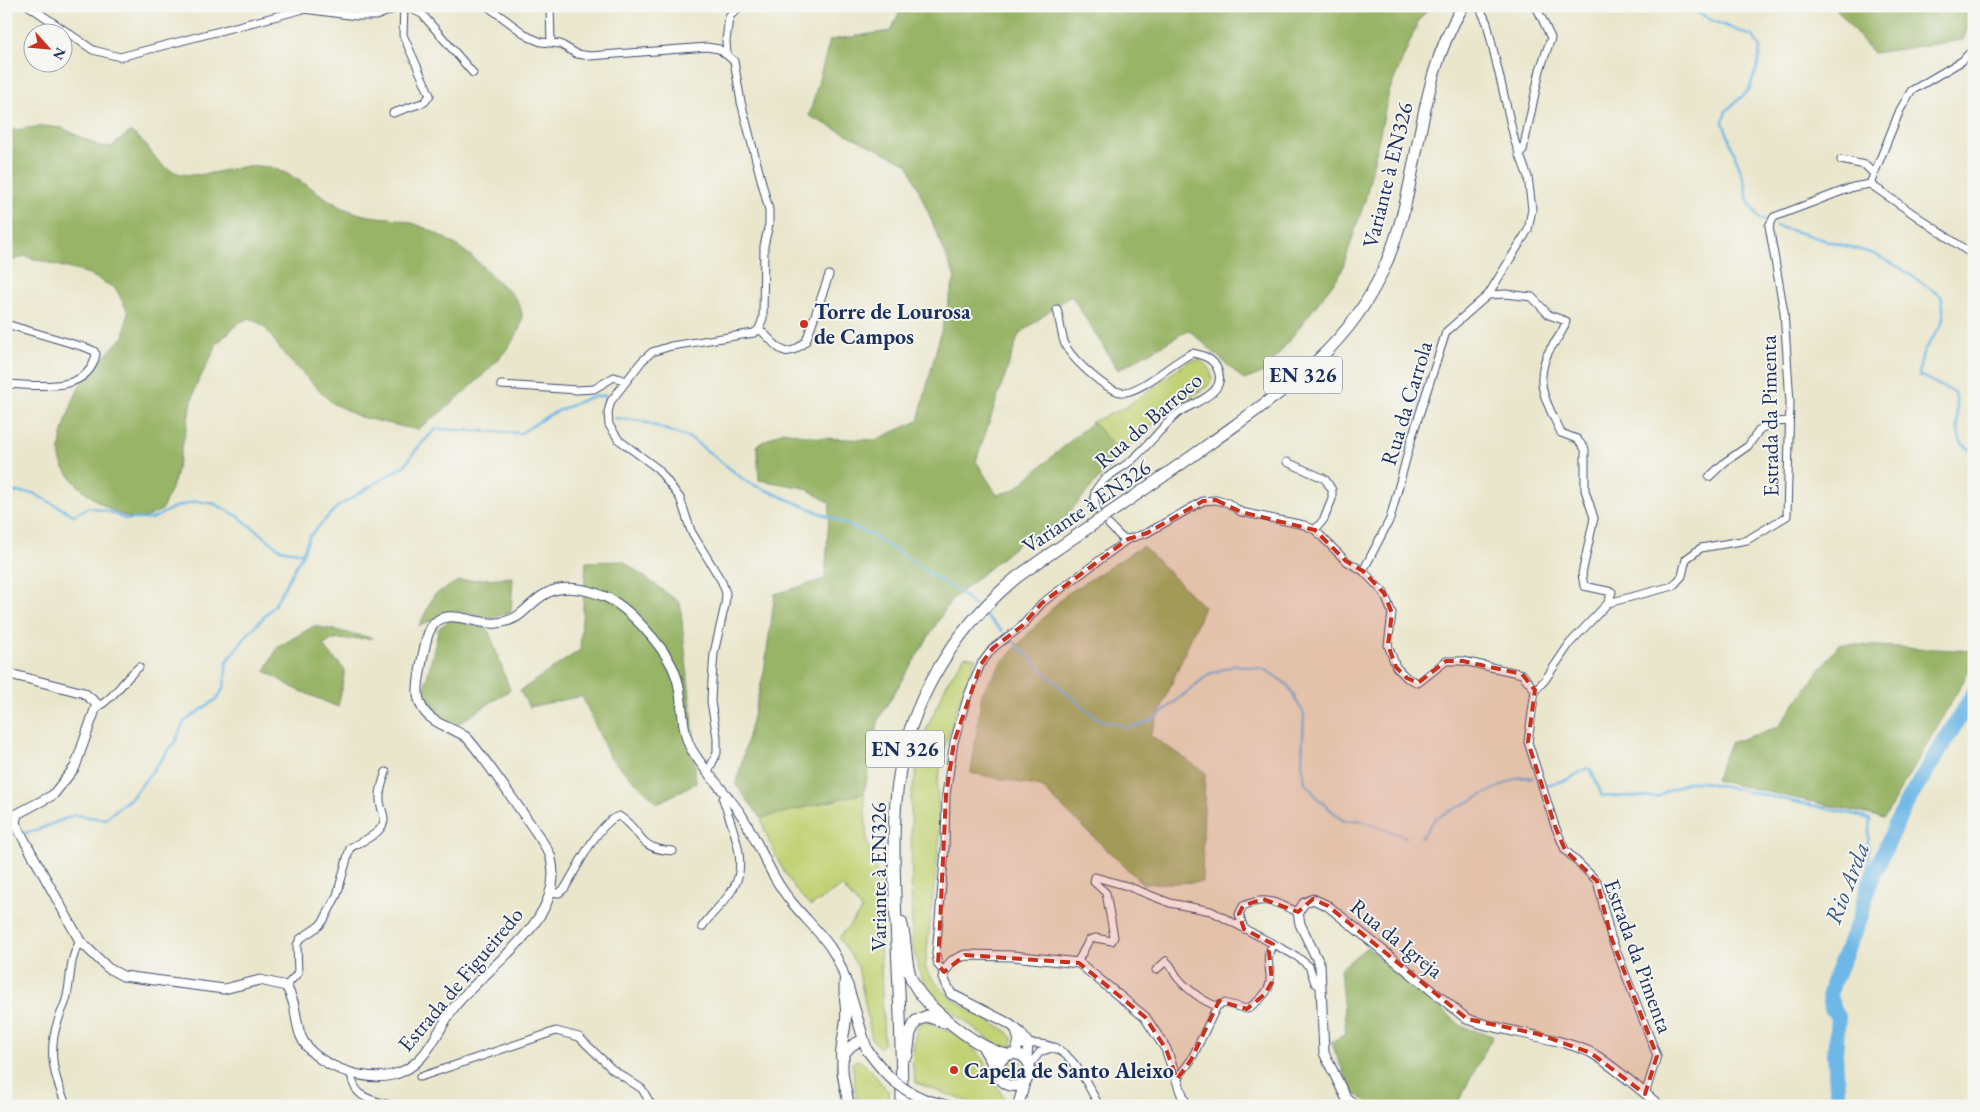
<svg xmlns="http://www.w3.org/2000/svg" width="1980" height="1112" font-family="'EB Garamond',serif">
<style>
.green{fill:#c1d275;stroke:#6e806a}
.forest{fill:#98b466;stroke:#5a7262}
.lines{fill:none;stroke-linecap:round;stroke-linejoin:round}
.stream{stroke:#6db8e6;stroke-width:2.5}
.river{stroke:#6db8e6;stroke-width:16}
.minor-casing{stroke:#3a4a6e;stroke-width:9}
.tertiary-casing{stroke:#3a4a6e;stroke-width:11}
.secondary-casing{stroke:#3a4a6e;stroke-width:12}
.primary-casing{stroke:#3a4a6e;stroke-width:13}
.minor{stroke:#fff;stroke-width:7}
.tertiary{stroke:#fff;stroke-width:9}
.secondary{stroke:#fff;stroke-width:10}
.primary{stroke:#fff;stroke-width:11}
.secondary-bridge-casing{stroke:#3a4a6e;stroke-width:12;stroke-linecap:butt}
.secondary-bridge{stroke:#fff;stroke-width:10}
.marked{fill:#c8321e;fill-opacity:0.2;stroke:#c8321e;stroke-width:4;stroke-dasharray:10 6;stroke-linejoin:round}
.poi-dot{fill:#c8321e;stroke:#f6f6f2;stroke-width:2}
.labels{text-anchor:middle;stroke-width:4;stroke-linejoin:round;paint-order:stroke}
.shield{fill:#f6f6f2;stroke:#5d6b8a;stroke-width:1}
.shield-label{font-size:21px;font-weight:bold;fill:#1b2f5e}
.street-label{font-size:22px;fill:#1b2f5e;stroke:#f6f6f2}
.poi-label{font-size:22px;font-weight:bold;fill:#1b2f5e;stroke:#f6f6f2;text-anchor:start}
.water-label{font-size:24px;font-style:italic;fill:#345887;stroke:#f6f6f2}
</style>
<rect width="100%" height="100%" fill="#f6f6f2"/>
<filter id="ink" filterUnits="userSpaceOnUse"><feTurbulence type="fractalNoise" baseFrequency=".02" numOctaves="2"/><feDisplacementMap in="SourceGraphic" scale="10" xChannelSelector="R" yChannelSelector="G"/><feConvolveMatrix kernelMatrix="1 2 1 2 8 2 1 2 1" color-interpolation-filters="sRGB"/></filter>
<filter id="wash" filterUnits="userSpaceOnUse"><feTurbulence type="fractalNoise" baseFrequency=".0096" numOctaves="4" result="noise"/><feDisplacementMap in="SourceGraphic" scale="20" xChannelSelector="R" yChannelSelector="G"/><feGaussianBlur stdDeviation="1.12" result="paint"/><feColorMatrix in="noise" values="0 0 0 0 0 0 0 0 0 0 0 0 0 0 0 0 0 1.4 0 .05"/><feComposite in="paint" operator="in"/></filter>
<g filter="url(#wash)">
<rect width="100%" height="100%" fill="#eae6cc"/>
<!-- green -->
<path class="green" d="M1200,360L1210,369L1212,379L1208,386L1171,410L1121,453L1092,422L1126,407L1189,361Z
M965,656L976,658L960,699L946,742L937,784L940,835L925,968C947,1002 974,1012 1008,1032L1013,1039L1011,1047L1004,1050L944,1006L932,994L922,981L912,944L911,798L923,737L948,681Z
M864,793L867,843L882,886L880,945L884,1044L880,1048L872,1040L858,967L839,938L862,910L842,886L811,906C790,889 768,844 761,818Z
M927,1022L956,1034L970,1045L982,1058L1008,1106H980L916,1083C910,1063 912,1042 919,1023Z
M1003 1070a11 11 0 1 1 22 0a11 11 0 1 1-22 0Z
M857,1060C869,1063 879,1083 889,1092L888,1106H857L852,1063Z"/>
<!-- forest -->
<path class="forest" d="M902,6H1431L1419,20L1389,92L1366,197L1341,273L1265,372L1244,380L1189,330L1118,370L1071,295L1019,334L976,461L997,495L1014,490L1092,422L1121,453L1061,522L1024,539L951,600L879,718L864,793L761,818L736,785L764,672L775,594L825,579L830,503L805,488L759,480L757,445L783,431L819,438L875,440L918,421L955,277L908,164L809,116L830,40L891,31Z
M1834,6H1949L1974,13L1963,40L1873,53Z
M42,126L62,128L99,146L111,147L130,132C148,140 153,162 170,170C198,184 231,164 259,166C298,169 322,203 357,213C374,219 392,216 409,222C438,231 470,252 490,274C502,287 520,296 522,315C526,346 443,412 418,429H413L360,417L332,403L286,357L264,326L250,318L240,322L216,344L215,349L195,388L175,479L162,510C155,513 145,519 137,519C113,517 63,481 60,457C57,438 78,383 90,368C94,363 101,360 105,356C112,349 115,343 124,337L128,312L116,289L89,274L24,256L6,263V131Z
M1143,546L1204,607L1150,735L1205,772L1202,882L1143,884L1041,787L971,773L982,693L1002,662L1064,596Z
M623,561L680,603L692,716L696,783L658,803L610,758L582,696L529,707L520,691L580,650L586,562Z
M513,577L511,612L490,619L454,611L419,626L434,595L458,581Z
M452,619L488,629L510,690L455,726L428,709L423,695L439,628Z
M314,626L373,638L331,640L323,646L345,670L338,707L294,688L265,671L278,647Z
M1839,644L1974,651V663L1884,818L1715,780L1730,743L1778,727Z
M1367,947L1463,1027L1493,1036L1456,1106H1372L1351,1090L1331,1042L1346,1034L1340,969Z"/>
<g class="lines">
<!-- stream -->
<path class="stream" d="M1686,6L1713,21L1754,37L1760,48L1759,62L1749,90L1726,111L1723,122L1744,180L1748,201L1760,219L1764,220
M1776,226L1874,254L1902,269L1941,296C1948,327 1938,328 1924,351C1921,357 1920,368 1919,375L1955,393C1958,404 1956,435 1961,442C1963,446 1970,448 1974,452
M615,418L641,421L692,439L747,482L872,535L963,595L975,606
M6,492L33,493L74,515L89,507L110,512L125,519H152L173,508L196,501L215,504L238,516L280,549L303,553
M986,616L1002,631
M1014,642L1064,691L1098,719L1129,728L1153,720L1209,674L1236,665L1264,669L1287,684L1304,714L1302,763L1305,782L1319,800L1344,821L1358,820L1406,837
M1547,785L1569,779L1587,768L1591,770L1602,796L1657,797L1687,782H1703L1861,816L1870,820L1868,841V887
M6,836L35,831L74,815L105,819L133,796L175,742L184,722L218,698L224,687L227,661L247,635L274,606L303,553L309,537L337,507L405,465L419,446L436,429L521,433L549,415L588,398L605,395L603,421
M1421,838L1436,818L1517,778L1533,777"/>
<!-- river -->
<path class="river" d="M1838,1106L1835,1053L1838,1017L1832,1008L1830,994L1833,982L1860,918L1868,887L1904,807L1974,694"/>
</g>
</g>
<g filter="url(#ink)">
<g class="lines">
<defs>
<path id="minor" d="M29,6L93,50L120,57L304,9L357,16H376L401,6
M405,6L422,14L473,73
M487,6L529,37L541,42L560,44L577,54L590,56L707,47L719,49L734,61L741,102L769,210V224L764,246L763,318L759,329L754,333L671,346L652,352L642,361L611,401L608,412L609,425L619,440L658,469L680,498L691,531L722,582L726,593L725,605L714,653L712,681L711,702L717,737V753L708,772
M550,6L551,43
M727,54L726,41L729,17L741,6
M393,113L425,102L430,95L403,35L404,6
M1519,155L1523,150L1540,70L1551,38L1536,6
M1841,160L1865,165L1874,174
M1870,184L1900,110L1911,91L1962,61L1974,48
M1488,295L1506,294L1532,297L1549,315L1566,321C1563,335 1553,342 1547,355C1534,387 1548,404 1561,433L1577,439L1585,449V490L1594,518L1582,574L1584,586L1612,592L1608,603
M1057,309C1060,320 1061,336 1066,347C1074,360 1110,396 1126,392C1146,388 1172,363 1192,353C1203,355 1212,358 1217,368C1230,395 1189,403 1176,415C1160,429 1148,446 1133,459C1122,469 1104,476 1097,488C1092,495 1095,503 1097,510
M6,324L87,348L94,351L96,354C89,395 35,385 6,384
M759,329C778,344 782,364 806,341L829,275
M501,385L577,390L594,389L614,377L626,381
M1287,462L1325,479L1332,490V499L1324,519L1315,530
M1709,477L1725,462L1748,446L1760,429L1776,422L1789,421
M1109,525L1121,537L1128,539L1147,533L1203,501L1216,500L1228,503L1241,512L1304,525L1315,530L1346,561L1363,571L1384,593L1392,613L1388,645L1396,667L1407,678L1418,683L1446,661H1463L1522,674L1535,690
M1363,571L1390,519L1412,437L1446,332L1488,295L1528,230L1532,209L1528,177L1515,142L1487,23L1479,6
M96,708C115,698 123,680 139,667
M6,809L15,823L6,826
M549,892L559,893L565,888C576,870 599,821 619,816C644,831 635,849 673,851
M702,927C711,913 726,902 734,887C749,861 731,825 723,799L726,794
M1244,929L1239,914L1243,906C1266,895 1276,903 1298,912
M1077,963L1089,940L1095,938L1112,941L1114,937L1106,893L1094,882L1095,877L1127,886L1170,903L1211,911L1296,956L1309,966L1315,983L1321,986
M1156,970L1166,961C1171,965 1172,968 1175,974C1183,986 1203,1002 1217,1006
M944,972L938,965L936,954L945,850L946,795L954,742L968,695L981,664L993,648L1022,626L1042,603L1128,539
M286,986L298,973L297,945L300,939L319,926L324,920L337,895L350,848C359,842 373,838 380,829C389,819 380,810 380,800C379,790 383,781 386,772
M1217,1006L1224,1003L1247,1009C1290,981 1257,969 1273,944
M1018,1046C1065,1034 1080,1070 1099,1106
M1029,1066L1040,1052L1055,1047
M351,1073C354,1100 371,1099 393,1106
M420,1077L556,1031L579,1037L612,1069L642,1089L652,1106
M1177,1079L1191,1060L1217,1006
M1645,1094L1657,1056L1611,937L1597,881L1565,850L1555,826L1528,742L1535,690L1545,680L1570,643L1608,603L1673,586L1682,576L1686,559L1701,548L1747,540L1787,516L1790,402L1784,312L1769,226L1774,217L1853,187L1870,184L1973,255L1974,326
M67,1106C54,1078 47,1052 58,1021C60,1014 64,1007 66,1000C72,978 68,961 80,941"/>
<path id="tertiary" d="M6,673L84,693L97,704L75,767L53,795L17,814L15,823L80,941L108,968L123,976L224,989L260,980L286,986C302,1012 290,1033 314,1054C333,1070 367,1081 392,1075C427,1067 436,1031 455,1006C487,965 570,918 550,855C547,846 474,743 466,737C455,729 440,726 430,717C423,712 418,701 418,693C417,684 425,641 429,632C441,602 475,626 497,623C525,620 527,602 549,592C566,585 587,589 603,596C628,605 668,651 676,676C684,697 680,732 692,750C706,774 727,793 742,816C759,843 770,876 790,900C812,928 835,943 845,979
M1015,1054L1019,1041L1016,1031
M1027,1060L1028,1043L1020,1032L1008,1023L951,994L943,978L944,972L952,961L965,955L1013,956L1079,963L1145,1017L1166,1049L1186,1106
M1357,1106L1346,1098L1324,1053L1320,965L1300,924L1298,912L1304,903L1313,899L1328,906L1467,1019C1507,1033 1550,1035 1590,1052C1608,1061 1643,1092 1660,1106"/>
<path id="secondary" d="M847,984L866,1047
M998 1070a16 16 0 1 1 32 0a16 16 0 1 1-32 0Z
M841,1057C841,1043 845,1032 846,1018C847,1005 843,995 845,979
M926,1100L948,1106
M849,1106C845,1080 830,1049 864,1040
M1018,1106L1025,1081"/>
<path id="primary" d="M901,922C907,940 904,960 911,978C923,1007 977,1048 1007,1055
M984,1048L998,1071
M907,1055L910,1033L916,1021L927,1016L944,1022
M902,1106C902,1045 899,985 896,924C894,866 890,804 905,747C923,680 964,621 1017,577C1082,531 1148,488 1212,442C1282,391 1348,350 1384,268C1422,184 1414,86 1463,6"/>
</defs>
<!-- minor casing -->
<use href="#minor" class="minor-casing"/>
<!-- tertiary casing -->
<use href="#tertiary" class="tertiary-casing"/>
<!-- secondary casing -->
<use href="#secondary" class="secondary-casing"/>
<!-- primary casing -->
<use href="#primary" class="primary-casing"/>
<!-- minor -->
<use href="#minor" class="minor"/>
<!-- tertiary -->
<use href="#tertiary" class="tertiary"/>
<!-- secondary -->
<use href="#secondary" class="secondary"/>
<!-- primary -->
<use href="#primary" class="primary"/>
<defs>
<path id="secondary-bridge" d="M867,1050C886,1075 897,1088 926,1100"/>
</defs>
<!-- secondary-bridge casing -->
<use href="#secondary-bridge" class="secondary-bridge-casing"/>
<!-- secondary-bridge -->
<use href="#secondary-bridge" class="secondary-bridge"/>
</g>
</g>
<!-- marked area -->
<path class="marked" d="M1216,500L1241,512L1315,530L1346,561L1363,571L1384,593L1392,613L1388,645L1396,667L1407,678L1418,683L1446,661H1463L1522,674L1535,690L1528,742L1555,826L1565,850L1597,881L1611,937L1657,1056L1645,1094L1591,1053L1538,1034L1467,1019L1328,906L1313,899L1298,912L1263,899L1243,906L1239,914L1244,929L1273,944L1269,951L1272,982L1265,994L1247,1009L1219,1001L1191,1060L1177,1079L1166,1049L1145,1017L1079,963L965,955L944,972L938,965L946,795L954,742L981,664L993,648L1022,626L1042,603L1128,539L1147,533L1203,501Z"/>
<!-- markers -->
<g class="poi-dot">
<circle cx="804" cy="324" r="5"/>
<circle cx="954" cy="1070" r="5"/>
</g>
<g class="labels">
<!-- shield labels -->
<g class="shield">
<rect x="1264" y="356.5" width="78" height="37" rx="4"/>
<rect x="866" y="730.5" width="78" height="37" rx="4"/>
</g>
<g class="shield-label">
<text x="1303" y="382">EN 326</text>
<text x="905" y="756">EN 326</text>
</g>
<!-- street labels -->
<g class="street-label">
<text transform="translate(1387 175) rotate(-76)" y="8">Variante à EN326</text>
<text transform="translate(1406 403) rotate(-73)" y="8">Rua da Carrola</text>
<text transform="translate(1769 416) rotate(-91)" y="8">Estrada da Pimenta</text>
<text transform="translate(1148 420) rotate(-41)" y="8">Rua do Barroco</text>
<text transform="translate(1086 506) rotate(-34)" y="8">Variante à EN326</text>
<text transform="translate(878 877) rotate(-90)" y="8">Variante à EN326</text>
<text transform="translate(1397 938) rotate(39)" y="8">Rua da Igreja</text>
<text transform="translate(1639 956) rotate(70)" y="8">Estrada da Pimenta</text>
<text transform="translate(460 979) rotate(-50)" y="8">Estrada de Figueiredo</text>
</g>
<!-- poi labels -->
<g class="poi-label">
<text x="814" y="319">Torre de Lourosa<tspan x="814" dy="25">de Campos</tspan></text>
<text x="964" y="1078">Capela de Santo Aleixo</text>
</g>
<!-- water labels -->
<g class="water-label">
<text transform="translate(1847 883) rotate(-69)" y="8">Rio Arda</text>
</g>
</g>
<!-- margin -->
<rect width="1980" height="1112" fill="none" stroke="#f6f6f2" stroke-width="25"/>
<!-- north arrow -->
<g transform="translate(48 48) rotate(117)"><circle r="24" fill="#f6f6f2" stroke="#9ea6b7"/>
<path d="M0-4L9 19L0 12L-9 19Z" fill="#c8321e"/>
<text y="-8" font-size="14" font-weight="bold" text-anchor="middle" fill="#1b2f5e">N</text>
</g>
</svg>
